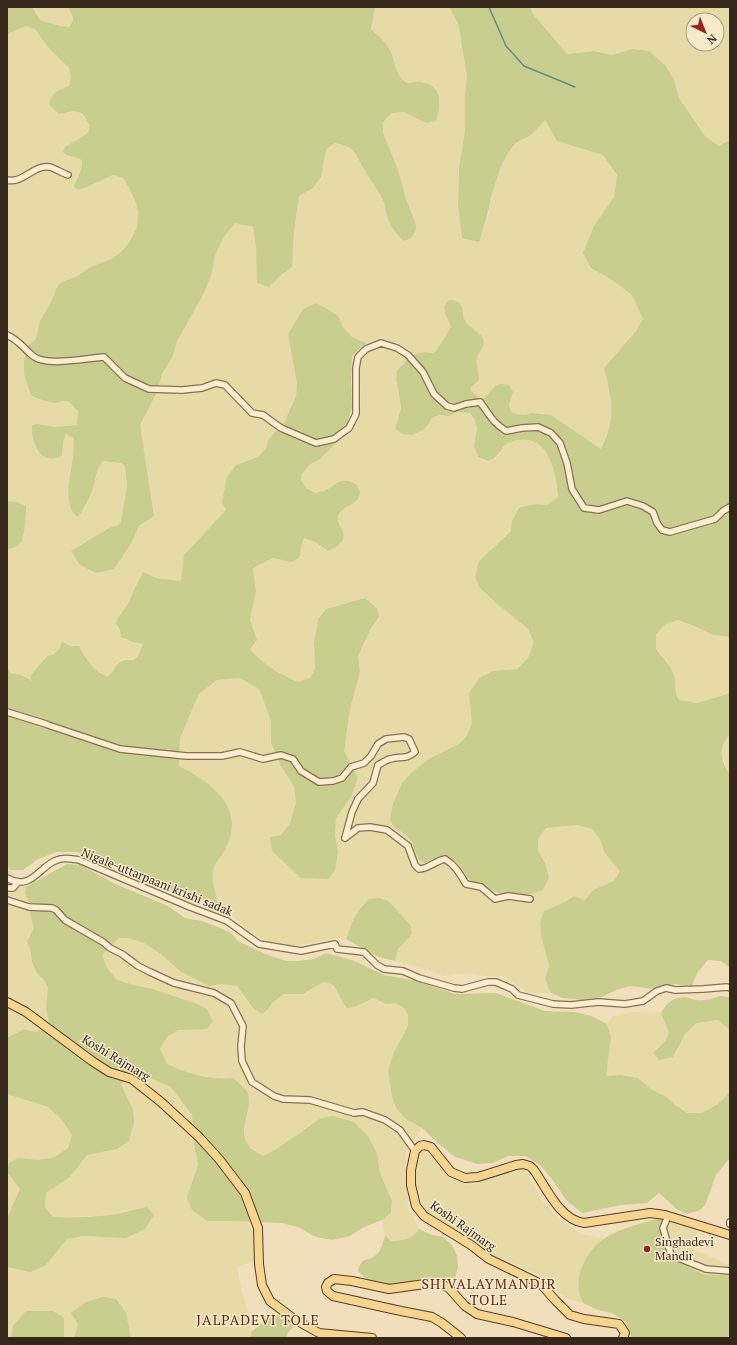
<svg xmlns="http://www.w3.org/2000/svg" width="737" height="1345" font-family="'PT Serif',serif">
<style>
.farmland{fill:#e6dba7;fill-rule:evenodd}
.green{fill:#c7ce8e}
.lines{fill:none;stroke-linecap:round;stroke-linejoin:round}
.stream{stroke:#678d83;stroke-width:1.5}
.street-casing{stroke:#876f54;stroke-width:8}
.primary-casing{stroke:#543d29;stroke-width:10}
.street{stroke:#fbedcd;stroke-width:5.5}
.primary{stroke:#f7d58e;stroke-width:8}
.poi-dot{fill:#992123;stroke:#f7eaca;stroke-width:1.5}
.labels{text-anchor:middle;stroke-width:3;stroke-linejoin:round;paint-order:stroke}
.street-label{font-size:12px;fill:#35271a;stroke:#f7eaca}
.poi-label{font-size:12px;fill:#35271a;stroke:#f7eaca;text-anchor:start}
.quarter-label{font-size:14px;letter-spacing:1px;fill:#642617;stroke:#f7eaca}
</style>
<rect width="100%" height="100%" fill="#f0dfba"/>
<!-- farmland -->
<path class="farmland" d="M32,7H68L72,14V24L69,27H64L40,20Z
M375,7H449L458,23L467,76L465,95V132L459,168L458,206L462,238L486,225L497,175L506,158L517,142L533,134L545,120L557,141L603,155L617,176L614,197L594,226L591,268L612,280L632,295L643,319L636,331L604,368L611,398L613,417L605,440L601,449L551,415L532,413L524,415L513,413L510,410L509,405L513,392L493,386L490,392L484,398L478,397L471,391V387L478,381L479,376L477,368V359L484,343L479,333L472,328L464,320L463,312L459,304L454,300L445,313L451,327L443,339L441,345L434,353L423,352L410,356L405,350L397,343L381,340L366,343L352,337L343,327L339,317L329,310L316,303L303,309L288,334L297,384L296,396L285,421L268,440L267,448L258,457L226,510L184,555L181,581L156,578L133,592L129,602L118,618L116,624L125,640L144,644L138,656L134,660L122,659L119,661L111,673L107,677L96,672L87,661L79,646L60,648L53,655L47,656L40,664L30,676L32,682L21,675L10,673L7,668V549L15,547L17,502L7,501V36L9,33L26,26L35,29L48,47L69,68L71,77L69,86L55,92L59,114L73,111L82,113L90,125L88,133L65,147L64,152L66,155L79,158L82,161V166L76,178L82,187L85,188L110,175H114L123,178L128,186L136,203L138,212L137,227L129,243L120,253L111,259L93,266L77,276L60,283L57,287L38,330L37,335L35,340L28,346L38,400L57,404L64,401L68,402L72,404L78,411V425L55,427L37,424L32,425L35,448L62,456L63,442L66,434L74,438L73,457L68,480L70,506L84,510L93,488L100,464L103,461L121,463L125,466L127,485L121,522L118,525L109,528L71,551L80,565L114,569L132,542L139,526L154,516L140,425L157,392L162,374L172,358L176,341L204,293L211,275L215,256L223,238L235,223L253,227L256,246L279,276L292,267L294,232L299,196L313,188L324,164L326,149L335,143L346,145L357,155L364,170L377,187L383,200L387,217L406,199L397,168L383,133V122L391,113L405,112L415,117L410,84L404,81L397,72L388,47L371,29Z
M530,7H730V140L719,146L705,136L679,98L674,80L632,49L612,55L594,51L567,54L533,14ZM693,20H717V44H693Z
M382,346L396,350L408,358L397,371L396,380L399,393L401,408L396,421L412,435L422,430L428,425L432,418L439,415L449,416L456,412L470,413L475,420L477,428L474,446L478,457L488,461L495,459L509,442L526,439L536,442L544,449L551,461L556,480L558,497L547,505L535,504L512,521L511,531L490,549L479,587L496,603L510,614L528,629L534,642L528,658L517,669L492,671L469,693L472,723L466,737L459,744L429,759L411,773L402,783L393,804L395,828L406,835L412,842L415,852L452,859L459,866L471,881L498,894L543,890L549,877L545,863L538,851V839L546,828L577,825L592,829L600,839L604,852L620,871L614,881L593,890L585,900L574,896L565,902L544,911L549,966L545,979L550,992L540,994L527,992L502,976H484L468,973L456,974L444,976L421,968L395,961L398,949L404,943L352,922L346,939L338,938L296,946L269,942L250,932L218,903L213,889V868L227,846L179,766L180,738L199,695L217,680L240,678L259,689L271,721V743L282,768L294,786L296,803L290,823L281,835L272,851L301,878L338,851L335,836L336,818L351,797L358,778L344,751L350,709L360,671L358,656L370,630L379,618L377,608L364,598L326,609L318,619L314,643L315,668L310,678L298,683L278,673L262,662L250,649L257,640L250,620L256,591L253,569L273,558L291,562L299,558L301,552L300,544L304,538L315,542L320,547L341,526L338,519L339,515L343,509L357,500L333,485L325,490L315,493L306,488L301,480L302,474L309,465L320,459L337,442L353,431L360,415L361,396L358,369L361,359L369,351Z
M678,620L695,626L713,635L730,637V693L697,703L679,700L675,694V678L668,663L656,649V634L666,624Z
M730,735V775L727,770L721,751L724,740Z
M7,867L26,887L25,894L30,903V914L34,928L27,941L31,952L32,962L37,973L44,980L48,987L46,1008L49,1022L42,1029L36,1032L24,1029L7,1038Z
M119,938H128L144,943L162,955L181,972L209,986L222,984L237,986L253,1008L268,1009L272,1003L284,994H303L322,982L332,984L338,991L340,1001L352,1008L365,1001L374,998L386,1004L395,1003L404,1008L408,1015V1026L394,1052L388,1070L392,1096L406,1119L422,1128L405,1153L408,1207L419,1229L416,1234L404,1241H391L385,1235L382,1220L391,1213L392,1201L380,1173L377,1153L368,1136L321,1118L275,1150L264,1156L248,1146L244,1136L245,1124L249,1110L247,1093L233,1078L219,1079L198,1076L184,1073L167,1064L160,1049L167,1037L178,1030L195,1003L150,988L134,985L117,980L107,968L102,955Z
M630,1012L661,1013L669,1033L665,1041L656,1049L673,1057L685,1034L697,1023L718,1020L729,1029L730,1092L718,1104L702,1113H687L675,1105L667,1097L652,1090L638,1078L606,1076L611,1037L607,1024L613,1016Z
M133,1071L171,1087L192,1115L194,1144L198,1165L191,1183L232,1221L247,1222L253,1231L254,1261L237,1267L243,1296L251,1319V1338H130V1329L78,1324L74,1338H45L63,1329L64,1318L13,1326L11,1338H7V1267L12,1268L55,1254L67,1239L83,1236L126,1238L145,1229L154,1215L147,1207L128,1210L111,1215L67,1217H53L45,1207L46,1193L70,1177L87,1155L117,1149L133,1109L121,1085Z
M7,1094L48,1107L62,1120L72,1135L68,1148L55,1157L38,1160L18,1158L9,1163L7,1169Z
M424,1151L432,1157L449,1178L469,1185L487,1180L506,1172L521,1168L527,1173L543,1201L558,1218L581,1234L604,1238L591,1251L583,1262L580,1277L579,1291L583,1303L566,1298L555,1290L541,1276L486,1251L464,1234L449,1228L426,1213L415,1181L416,1157Z
M7,1172L21,1189L7,1219Z
M669,1222L698,1231L692,1249L730,1265V1275H705L691,1268L670,1252L663,1239Z"/>
<!-- green -->
<path class="green" d="M7,7H32L40,20L60,26L69,27C75,21 73,14 68,7H375L371,29C376,34 384,40 388,47C395,57 394,72 403,80C409,86 414,81 420,82C443,85 441,104 436,121L426,123L404,112L392,113L383,122V133L397,167L406,199L416,225V230L411,238L404,241C396,234 390,226 387,216C385,210 385,203 382,198C377,187 369,179 364,169C355,153 355,147 335,143L326,149L321,177L313,188L299,196L294,232L292,267L280,276L269,287L257,283L256,246L253,227L235,223L223,238L215,256L211,275L204,293L177,341L172,358L162,374L157,392L140,425L154,516L139,526L132,542L114,569L96,573L80,565L71,551L109,528L118,525L121,522L127,485L125,466L121,463L103,461C97,467 96,477 94,485C90,497 85,508 78,517C61,506 71,473 73,457C74,451 73,444 74,438L66,434L63,442L62,456C40,466 31,443 32,425L37,424L55,427L77,425L78,411C74,407 70,400 63,401C61,401 60,403 57,403C53,404 34,398 31,395L24,374V360L28,346L35,340L37,335L40,321L50,304L57,287L60,283L77,276L93,266L111,259L120,253L129,243L137,227L138,212L136,203L128,186L123,178L114,175L110,176L85,188L78,190L74,187C76,179 83,169 82,161L79,158L66,155L63,152L65,147L88,133L90,125L82,113L73,111L59,114L49,104C53,91 57,91 69,86L71,77L69,68L48,47L35,29L26,26L9,33L7,36Z
M449,7H530L533,14L567,54L594,51L612,55L632,49L649,51L665,65L674,80L679,98L705,136L719,146L730,140V637L713,635L695,626L678,620L666,624L656,634V649C663,658 673,668 675,679C676,688 674,693 679,700L697,703L730,693V735C717,746 721,762 730,775V968L721,961L708,960L697,973L692,986L674,984L663,990L630,986L616,990L598,999L587,1003L577,999L562,998L550,992L545,979L549,966L541,935L540,922L544,911L565,902L574,896L585,900L593,890L614,881L620,871L604,852L600,839L592,829L577,825L546,828L538,839V851L545,863L549,877L543,890C521,899 505,897 483,887C479,885 473,883 470,880C464,873 458,859 448,858C442,857 433,862 427,864L419,860L415,852L412,842L406,835L395,828L390,820L393,804L402,783L411,773L429,759L459,744L466,737L472,723L469,693L480,678L492,671L517,669L528,658L534,642L528,629L510,614L496,603L479,587L475,577L479,561L511,531L512,521L519,508L535,504L547,505L558,497C556,471 548,429 511,442C501,445 501,457 488,461L478,457L474,446L477,428L475,420L470,413L456,412L449,416L439,415L432,418L428,425L423,430L412,435L402,434L395,429L401,408L399,393L396,380L397,371L410,356L423,352L434,353C441,345 445,336 451,327L445,313L444,306L449,300C453,300 457,300 460,304C464,309 462,317 466,322C471,329 483,333 484,342C484,348 478,353 477,359C475,366 481,375 478,381C477,383 473,385 471,387V391L478,397L484,398C494,389 494,381 509,385L513,392L509,405L510,410L513,413L524,415L532,413L551,415L601,449C617,417 612,401 604,368L636,331L643,319L632,295L612,280L591,268L583,253L594,226L614,197L617,175L603,155L557,141L545,120C541,124 537,130 532,134C528,138 520,139 516,143C493,168 491,211 479,242L462,238L458,206L459,168L465,132V95L467,76L458,23Z
M316,303L329,310L339,317L343,327L352,337L366,343L352,356L351,383L352,407L346,427L337,442L320,459L309,465L302,474L301,480L306,488L315,493C318,492 321,492 324,491C339,484 339,475 357,485L360,492C359,495 358,499 356,501C351,506 343,507 339,514C333,526 359,538 328,551L315,542L304,538C300,545 302,551 299,558L291,562L273,558L257,566L253,569L256,591L250,620L257,640L250,649C266,667 277,673 298,682L310,678L315,668L314,643L318,619L326,609L365,598L377,608L379,617L370,630L358,656L360,671L350,709L344,751L358,778L351,797L336,818L335,836L338,851L335,870L328,879L301,878L272,851L270,837L281,835L290,823L296,803L294,786L282,768L271,743V721L259,689L240,678L217,680L199,694L180,738L179,766C210,782 245,806 227,846C224,853 218,859 214,867C210,877 215,893 218,903L209,902L191,895L173,890L139,877L90,855L75,852H57L38,859L23,870H11L7,867V668L10,673L21,675L32,681L30,676L47,656L53,655L60,648L62,642L71,646H79C87,661 92,669 107,677C120,666 113,659 134,660L138,656L143,644L133,642L121,637L120,630L116,624L118,618L129,602L133,592L143,572L156,578L181,581L184,555L226,510L222,502L227,477L236,465L258,457L266,448L268,440L285,421L296,396L297,384L288,334L303,309Z
M7,501L17,502L26,506C26,513 25,536 21,542C18,547 12,548 7,549Z
M67,864L81,865L113,883L168,906L185,918L202,921L230,932L238,941L265,954L286,961H298L314,959L326,953L352,960L384,975L417,981L455,994L496,993L545,1011L574,1012L592,1016L607,1024L611,1037L606,1076L621,1075L638,1078L652,1090L667,1097L675,1105L687,1113H702L718,1104L730,1092V1158L716,1175L705,1205L700,1210L687,1214L678,1210L659,1193L647,1203L621,1205L582,1213L567,1201L552,1179L540,1165L526,1156H508L493,1163L478,1164L455,1157L438,1143L422,1128L406,1119L396,1108L392,1096L388,1070L394,1052L408,1026V1015L404,1008L395,1003L386,1004L374,998C365,1001 356,1008 347,1008C340,1000 339,992 332,984L323,982L303,994H284L272,1003L268,1009L262,1014L253,1008L237,986L222,984L209,986L181,972L162,955L144,943L128,938H119L102,955L107,968L117,980L134,985L150,988L195,1003L207,1009L213,1021L207,1029L178,1030L167,1037L160,1049L167,1064C188,1074 209,1080 233,1078C237,1082 246,1088 248,1094C253,1111 237,1129 248,1145C251,1150 259,1153 263,1156L275,1150L321,1118L334,1116L354,1122L368,1136L377,1153L380,1173L392,1201L391,1213L382,1220L364,1227L350,1236L332,1240L316,1237L298,1227L282,1223L232,1221H207L192,1210L187,1197L198,1165L194,1144L192,1115L171,1087L133,1071L121,1085L133,1109L134,1123L129,1141L117,1149L87,1155L70,1177L46,1193L45,1207L53,1217C72,1218 92,1217 110,1215C123,1213 135,1209 147,1207L154,1215L145,1229L126,1238L83,1236L67,1239L45,1266L30,1272L7,1267V1219L20,1189L7,1172L9,1163L18,1158L38,1160L55,1157L68,1148L72,1135L62,1120L48,1107L7,1094V1038L24,1029L36,1032L42,1029L49,1022L46,1008L48,987L44,980L37,973L32,962L31,952L27,941L34,928L30,914V903L25,894L26,887Z
M379,898L388,901L395,908L411,926L412,934L398,949L395,961L379,957L346,939L352,922L360,909L369,899Z
M720,996L730,997V1036L729,1029L718,1020L697,1023L685,1034L673,1057L659,1060L653,1053L665,1041L669,1033L661,1013C667,1002 676,995 689,998C692,999 695,1000 698,1000C706,1001 713,998 720,996Z
M657,1219L669,1222L663,1239L670,1252L691,1268L705,1275H730V1338H632L626,1322L612,1313L598,1310L583,1303C582,1299 579,1295 579,1291C576,1271 588,1249 605,1238C619,1229 641,1223 657,1219Z
M419,1229L432,1235L443,1237L452,1245L457,1256L458,1267L455,1279C444,1283 435,1277 425,1278C415,1279 406,1284 397,1286C383,1288 367,1282 358,1271L359,1266L364,1260C379,1258 382,1248 385,1235L391,1241C403,1241 413,1239 419,1229Z
M103,1297L116,1299L126,1313L131,1338H74L78,1324L71,1313L86,1302Z
M26,1311H53L64,1318V1337L11,1338L13,1326Z
M278,1315L297,1324L288,1332L287,1338H251V1332L268,1319Z"/>
<g class="lines">
<!-- stream -->
<path class="stream" d="M489,7L506,46L524,66L575,87"/>
<defs>
<path id="street" d="M7,180C23,184 34,164 50,167C56,169 62,173 68,175
M7,335C20,341 23,348 33,356C46,367 87,358 104,357L125,378L149,389L182,390L202,388L216,383L225,385L252,413L263,415L281,428L316,443L334,439L349,428L356,414V368L358,357L366,349L381,343L397,348L408,355L423,372L434,394L447,406L454,408L466,404L480,402C490,415 492,422 506,431L522,428L538,427L551,433L560,443L567,463L572,489L584,508L599,510L627,501L643,506L653,512L657,523L662,530L670,532L715,519L723,511L730,507
M7,712L46,724L48,725L120,749L186,756H222L240,752L263,759L281,755L293,759L301,771L319,782L333,781L342,778L351,767L364,763L371,756L378,744L386,739L404,737L409,739L415,752C406,760 400,756 390,759C386,760 382,763 378,765L373,783L358,799L352,812L345,838
M345,838L358,828L370,827L387,830L408,846L415,865L419,869C428,869 435,861 445,859C455,865 460,874 466,884L481,887L495,899L508,896L530,899
M7,878C32,892 40,865 57,860C64,857 72,859 79,860L190,907L227,921L259,944L301,951L335,944L337,949L364,952L377,965L384,969L403,971L419,978L454,988L462,989L488,982H496L512,989L518,995L553,1004L571,1005L598,1002L625,1004L643,1001L657,991L666,988L675,990L703,989L727,987L730,988
M7,888H13L18,882
M7,900L29,907L52,908L56,910L65,920L103,942L110,948L122,954L138,966L150,972L174,983L214,993L231,1003L243,1026L241,1046L242,1061L252,1082L274,1096L283,1099L310,1100L354,1113L363,1112L385,1120L400,1130L415,1151
M668,1216L663,1228L671,1255L706,1269L730,1271
M730,1222V1224"/>
<path id="primary" d="M7,1002L26,1012L92,1061L109,1072L132,1079L161,1102L199,1137L219,1159L245,1193L258,1228L259,1264L262,1285L270,1301L294,1319L319,1333L372,1338
M461,1338L442,1323L432,1317L401,1311L333,1296L327,1291L326,1287L328,1283L334,1279L352,1281L389,1289L432,1283L439,1284L448,1287L465,1306L477,1314L513,1322L566,1338
M623,1338L625,1333L619,1324L584,1319L570,1315L555,1300L541,1284L489,1259L471,1245L424,1216L416,1206L411,1185V1170L415,1151L420,1146L424,1145L431,1147L451,1172L465,1178L478,1177L516,1165L523,1164L530,1166L534,1170C547,1189 560,1220 584,1223L650,1213L665,1215L730,1235"/>
</defs>
<!-- street casing -->
<use href="#street" class="street-casing"/>
<!-- primary casing -->
<use href="#primary" class="primary-casing"/>
<!-- street -->
<use href="#street" class="street"/>
<!-- primary -->
<use href="#primary" class="primary"/>
</g>
<!-- markers -->
<circle class="poi-dot" cx="647" cy="1249" r="4"/>
<g class="labels">
<!-- street labels -->
<g class="street-label">
<text transform="translate(157 882) rotate(22)" y="4">Nigale-uttarpaani krishi sadak</text>
<text transform="translate(116 1058) rotate(31)" y="4">Koshi Rajmarg</text>
<text transform="translate(463 1226) rotate(35)" y="4">Koshi Rajmarg</text>
</g>
<!-- poi labels -->
<g class="poi-label">
<text x="655" y="1246">Singhadevi<tspan x="655" dy="14">Mandir</tspan></text>
</g>
<!-- quarter labels -->
<g class="quarter-label">
<text x="489" y="1289">SHIVALAYMANDIR<tspan x="489" dy="16">TOLE</tspan></text>
<text x="258" y="1325">JALPADEVI TOLE</text>
</g>
</g>
<!-- border -->
<rect width="737" height="1345" fill="none" stroke="#35271a" stroke-width="16"/>
<!-- north arrow -->
<g transform="translate(705 32) rotate(137)"><circle r="19" fill="#f7eaca" stroke="#a99c84"/>
<path d="M0-3L7 15L0 10L-7 15Z" fill="#992123"/>
<text y="-6" font-size="11" font-weight="bold" text-anchor="middle" fill="#35271a">N</text>
</g>
</svg>
